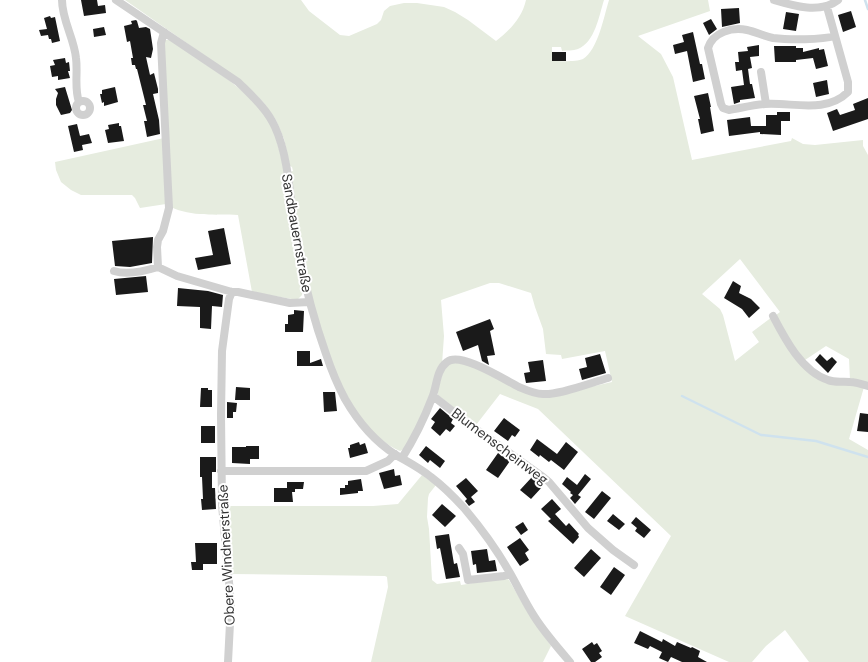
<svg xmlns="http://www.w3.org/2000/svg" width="868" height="662" font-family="'DM Sans',sans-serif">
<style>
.green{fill:#e6ecdf}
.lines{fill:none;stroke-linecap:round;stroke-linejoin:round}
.stream{stroke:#cfe2ee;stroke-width:2.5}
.building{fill:#1a1a1a}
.minor{stroke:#d0d0d0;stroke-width:8}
.labels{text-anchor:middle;stroke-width:4;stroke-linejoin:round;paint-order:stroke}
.street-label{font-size:14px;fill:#333;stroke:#fff}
</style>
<rect width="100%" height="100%" fill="#fff"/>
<!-- green -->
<path class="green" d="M125,0H301L309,11L340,35L349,36L377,24L381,20L384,11L390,6L404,3H417L444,7L455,12L468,20L496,41C510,30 522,18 526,0H604C599,16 595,42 578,49C573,51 567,50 562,51L561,47H552V61C560,61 577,62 583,59C598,50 604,16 609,0H708L710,11L638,36L661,54L673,77L692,160L791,141L792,138L803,144L815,145L863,140V146L868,155V384L850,380L849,359L826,346L805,360C791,348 783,331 776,315L780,312L740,259L702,294L720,309L723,315L735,361L759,342L752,332L772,317C783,338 802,375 827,382C839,385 852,383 864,387L849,439L868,450V662H809L785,630L766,646L752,662H729L625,616L671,536L538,409L500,394L476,425L438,395V389L444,369L450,362L455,361L467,363L527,393L546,397L612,382L605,351L562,359L561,355L546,354L543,329L535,307L531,293L499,283H490L441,300L444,336L442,364L438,371L431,397L409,445L406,448L400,451C322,416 301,247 290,172L293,171L292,167L290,166L284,139L276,120L264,103L254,93L224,69Z
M165,40H170L230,81L247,95L260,107L273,127L282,161L303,290L302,295L297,300L252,292L238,215C217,214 191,217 171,207L163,43Z
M164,138L166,204L140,208L135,198L132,195H81L71,190L61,182L56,170L55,162Z
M422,475L436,485L429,494L428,498L427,517L429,529L432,580L437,584L460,581L461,585L506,578L509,580L528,613L551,646L543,662H371L388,587L387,577L385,576L230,574L225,506H373L398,504Z"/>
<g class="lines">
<!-- stream -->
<path class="stream" d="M865,0L868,9
M682,396L761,435L816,441L868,457"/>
</g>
<!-- building -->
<path class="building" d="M81,0H97L98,6L105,5L106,13L84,16Z
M739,8L740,23L722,27L721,9Z
M851,11L856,27L843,32L838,15Z
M786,12L799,14L796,31L783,29Z
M50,16L51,18L55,17L60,41L52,43L51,39H49L48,35L41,36L39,30L47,29L44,18Z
M711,19L717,29L709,35L703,23Z
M136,20L137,21L139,28L146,27L150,29L153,49L151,58L146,57L150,75L154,73L158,89V93L153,94L159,120L160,134L147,137L144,121H147L143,105H146L137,69H136L135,65H132L131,58H133L130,41L127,42L124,26L132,24L131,21Z
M104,27L106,35L94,37L93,29Z
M693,32L700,64H702L705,79L693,82L687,51L675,54L673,45L684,42L682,35Z
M759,45V56L750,57L752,68L748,69L750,84H752L755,98L740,100V102L734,104L731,87L744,85L742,70L736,71L735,62H739L738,52L748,51L747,47Z
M774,46H796V48H803V52L819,48V50L824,49L828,66L816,69L813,58L796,60V62H775Z
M552,52H566V61H552Z
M65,58L66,63L69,62L70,71H68L70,78L58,80V76L52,77L50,66L55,65L53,60Z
M827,80L829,94L816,97L813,83Z
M65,87L72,110L70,113L61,115L56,105V99L58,93L55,89Z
M115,87L118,102L104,106V102L102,103L100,94H102V90Z
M708,93L711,107H710L714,131L701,134L698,119H700L694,96Z
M868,98V119L833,131L827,113L837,109L840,115L855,110L853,104Z
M777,112H790V121H781V135L760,134V132L729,136L727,120L750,117L751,126H766V115H777Z
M119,123V126H121L124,141L108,143L105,130L109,129L108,125Z
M77,124L80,136L89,134L92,143L82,145L83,150L74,152L68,126Z
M224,228L231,264L198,270L195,258L213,255L208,231Z
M153,237L152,263L130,267L115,266L112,241Z
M146,276L148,292L116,295L114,279Z
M733,281L741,286L739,293L751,299L760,308L749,318L742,309L724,298Z
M178,288L208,291L223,295L222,307L212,306L211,329L200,328V307L177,306Z
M294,310L304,311L303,332H285V324H288V315L294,314Z
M490,319L494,329L490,331L495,355L487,356L489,365L482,361L478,345L463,351L456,332Z
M297,351H310V363L321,359L323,366H297Z
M600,354L606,373L582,380L579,369L587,367L585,358Z
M820,354L827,361L832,357L837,362L828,373L815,360Z
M543,360L546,381L526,383L524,373L530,372L528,362Z
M236,387L250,388V400H235Z
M201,388H208V390H212V407H200Z
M323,392H335L337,411L324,412Z
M227,402L237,403L236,412H233V418H227Z
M440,408L453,419L451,423L455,426L450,432L446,429L440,436L431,428L435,422L431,419Z
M860,413L868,414V432L857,431Z
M504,418L520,430L515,437L512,435L508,441L494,431Z
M201,426H215V443H201Z
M537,439L557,454L566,442L578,452L564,470L551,460L549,462L540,455L539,457L530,450Z
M359,442L360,445L365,443L368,453L350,458L348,448H350V445Z
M246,446H259V459H250V464L232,463V447H246Z
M426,446L445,461L440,468L430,460L428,463L419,455Z
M498,453L510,461L498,478L486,470Z
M200,457H216V472H212V488H215L216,509L202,510L201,499H203L202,477H200Z
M394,469L395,476L400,475L402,485L384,489L379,473Z
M585,474L591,479L578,495L581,497L575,504L570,498L573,495L570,493L571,492L562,484L567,477L577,485Z
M532,477L543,486L531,499L520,490Z
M466,478L478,491L471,497L475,502L469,506L465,501L467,499L456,486Z
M361,479L363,491H358V493L340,495V488H345V485H348V481Z
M287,482H304L303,489H295V492H292L293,502H274V488H287Z
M602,491L611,498L594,519L585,512Z
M552,499L561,509L555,514L566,526L569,523L579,534L578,535L579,537L573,544L548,521L551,519L541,509Z
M442,504L456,516L445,527L432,515Z
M613,514L625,524L619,530L607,521Z
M636,517L651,530L644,538L635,531L637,528L631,523Z
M523,522L528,530L521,535L515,527Z
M449,534L454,564L457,563L460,577L446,579L440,548L437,549L435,536Z
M520,538L529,550L525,553L529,560L520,566L507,547Z
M195,543H217V564H203V570H192L191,562H196Z
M487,549L489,561L495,560L497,571L477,573L476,564L473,565L471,551Z
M591,549L601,558L584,577L574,568Z
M614,567L625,575L611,595L600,587Z
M640,631L662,642L663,639L675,646L677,642L691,648L692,647L700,651L698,657L707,662H682L671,657L668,662L659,658L662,652L650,646L648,649L634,643Z
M592,642L594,645L597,643L602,651L599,653L602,657L595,662H591L582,649Z"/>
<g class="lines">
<!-- minor -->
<path class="minor" d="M62,0C62,20 74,38 76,58C78,73 74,88 79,102
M116,0L238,82C252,96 267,109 275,127C288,155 290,195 294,226C301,270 311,312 326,354C331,369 337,384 345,399C357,420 374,441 396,455C408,462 420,468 431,477C443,486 454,497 464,508C481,528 497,550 510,573C518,587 525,602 534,616C544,632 557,647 570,662
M774,0C794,6 820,14 838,0
M827,7L848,82V92C826,114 792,102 765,104C753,105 741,108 729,110L723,108L721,104L708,48C713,32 732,27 747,30C756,32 764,36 773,38C789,40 821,40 835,36
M164,32L161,43L169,208L163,231L158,240L157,247L158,267L177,276L232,292H238L290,303L309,302
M761,72L766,104
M76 108a7 7 0 1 1 14 0a7 7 0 1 1-14 0Z
M114,271C127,275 145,271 158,267
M773,316C785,339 802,372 828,380C835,383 843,381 850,382C856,382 862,384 868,386
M433,396L473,427L543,477L549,482L588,528L613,550L634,565
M402,458C414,439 424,419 432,398C437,387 436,370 447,362C460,351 505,380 519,387C526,390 535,394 543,394C560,395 590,383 608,378
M221,471H366L388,461L395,454
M459,548L463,554L468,580L504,576L510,573
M228,662L231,604L222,505L221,415L222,351L229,299L232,292"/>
</g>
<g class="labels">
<!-- street labels -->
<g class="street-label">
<text transform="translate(297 233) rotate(80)" y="5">Sandbauernstraße</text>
<text transform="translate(500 446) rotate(37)" y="5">Blumenscheinweg</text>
<text transform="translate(226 555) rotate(-93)" y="5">Obere Windnerstraße</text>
</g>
</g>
</svg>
